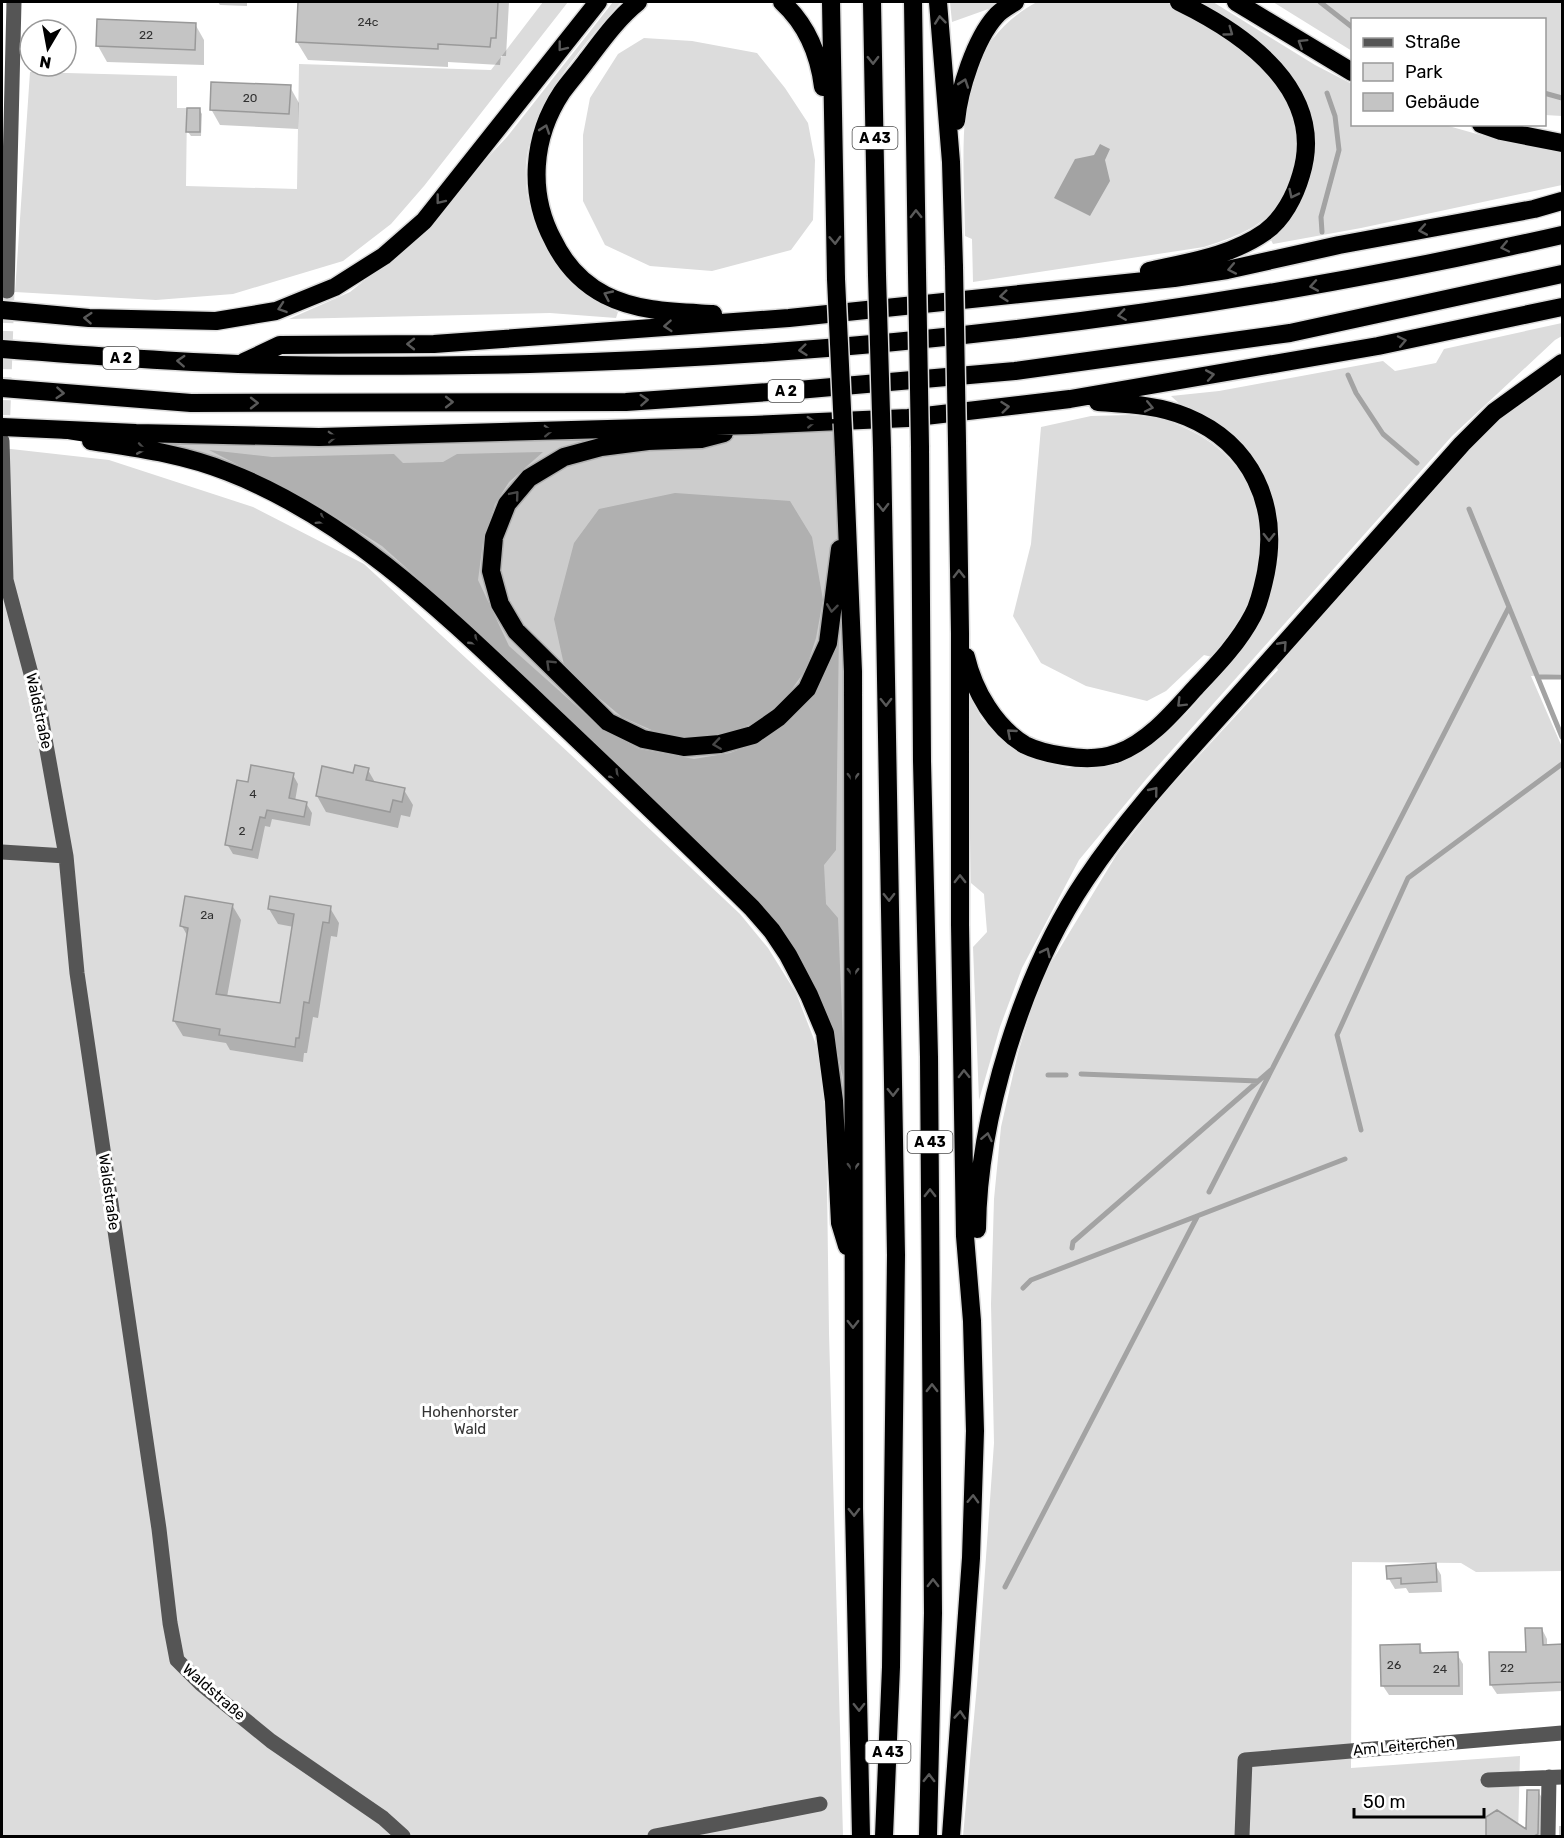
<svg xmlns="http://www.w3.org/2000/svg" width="1564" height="1838" font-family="Rubik,sans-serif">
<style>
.green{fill:#dcdcdc}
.water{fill:#a3a3a3}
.shadow{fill:#0003}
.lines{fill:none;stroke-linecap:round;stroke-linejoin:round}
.stream{stroke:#a3a3a3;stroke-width:5}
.building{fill:#c4c4c4;stroke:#999;stroke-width:1.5}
.minor-tunnel{stroke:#d9d9d9;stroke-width:15;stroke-dasharray:15 8;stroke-linecap:butt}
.highway-casing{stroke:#dbdbdb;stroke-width:21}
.minor{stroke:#555;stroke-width:15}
.highway{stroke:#000;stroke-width:18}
.highway-bridge-casing{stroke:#dbdbdb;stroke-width:21;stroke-linecap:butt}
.highway-bridge{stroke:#000;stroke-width:18}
.oneway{stroke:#595959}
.marked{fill:#000;fill-opacity:0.2;stroke:#000;stroke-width:4.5;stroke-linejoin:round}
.labels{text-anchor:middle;stroke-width:6;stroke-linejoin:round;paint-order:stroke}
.number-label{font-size:12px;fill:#313131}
.shield{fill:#fff;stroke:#4c4c4c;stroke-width:1.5}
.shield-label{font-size:14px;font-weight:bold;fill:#000}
.street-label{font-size:15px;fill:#000;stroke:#fff}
.park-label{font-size:15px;fill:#333;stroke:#fff}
</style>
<rect width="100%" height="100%" fill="#fff"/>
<!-- green -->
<path class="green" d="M543,2H568L424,186L391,224L343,261L233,294L156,300L15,292L30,72L177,76V108H187L186,186L297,189L299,64L491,70Z
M613,2H621C565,67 498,139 538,230C557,275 576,291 618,312L616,318L550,313L289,319L350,292L413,241L471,175L507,137Z
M950,2H1000L994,7L952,22Z
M1037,2C1069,2 1101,2 1133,2C1143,2 1156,0 1165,2C1183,8 1208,26 1223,38C1241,50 1262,63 1276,82C1303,118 1307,178 1272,212C1254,231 1228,239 1204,247L973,282L972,239L965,236C965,189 958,116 974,72C985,42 1010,16 1037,2Z
M1201,2H1213L1315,65L1352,84V124L1445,125L1505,142L1562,153V185L1361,228L1273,244L1271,240C1280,230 1291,220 1297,208C1325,157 1318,102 1278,59C1256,35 1227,21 1201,2Z
M1273,2H1562V116L1545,115L1544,20H1352V51Z
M644,38L692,41L757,53L785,88L808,123L815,160L813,220L791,250L712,271L650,266L605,245L583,201V135L590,98L618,54Z
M1562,323V336L1555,340L1452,436L1147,778L1079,860L1022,968L1000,1027L979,1100L973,947L987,932L984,894L971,883L967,700L970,697L982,719L996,734L1011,746L1041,761L1068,768L1096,765L1148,746L1186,714L1245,646L1273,587L1279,556L1277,516L1267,484L1171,396L1219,391L1383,361L1395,371L1436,363L1444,349Z
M1562,371V674L1531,676L1562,747V1571L1476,1572L1461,1563L1352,1562L1351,1768L1520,1756L1518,1836H963L977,1685L994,1443L991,1304L994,1199L1001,1127L1018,1053L1040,981L1117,854L1160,798L1278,670L1276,666L1451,468L1503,416Z
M1129,415C1141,416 1154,417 1166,420C1173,422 1180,426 1187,429C1254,459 1279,532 1250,599C1240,620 1226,639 1212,657L1204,655L1166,691L1147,701L1086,686L1041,663L1013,616L1031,544L1041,427L1091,416Z
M2,448L109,460L253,507L364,564L570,754L740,914L768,948L796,993L817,1047L826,1111L829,1333L843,1836H2Z
M209,450L272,457L394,454L403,463L443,462L457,454L543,452L509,482L495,504L483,542L478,580L509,646L602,729L639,749L694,759L730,753L764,740L793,718L815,693L839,629L836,850L824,865L826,904L838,918L845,1087L833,1030L803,961L752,896L475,630L382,546L317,505Z
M675,493L790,501L812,537L823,600L816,638L806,669L785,699L756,722L730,732L704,738L679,737L654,731L622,717L587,688L564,665L554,619L574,543L599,509Z"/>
<!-- water -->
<path class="water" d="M1100,144L1110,149L1105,160L1110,181L1090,216L1054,198L1075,159L1094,155Z"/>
<!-- shadow -->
<path class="shadow" d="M218,2H247V6L220,5Z
M299,2H509L506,56H501L500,65L448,62V67L308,60L297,42Z
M195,24L204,40V65L107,62L98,46Z
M290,87L299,103L298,129L220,125L211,109Z
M199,109L202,114L201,136H191L188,132Z
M368,770L376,784L404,790L413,805L410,817L401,815L398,828L326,812L317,796Z
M293,775L298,784L295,801L306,803L312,813L310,826L272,819L270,827L265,826L258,859L233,854L227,844L249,783Z
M232,905L241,920L227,997L281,1005L294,927L278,924L269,909L330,908L339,923L337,937L331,936L318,1018L313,1017L307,1053H304L303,1062L230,1050L226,1043L183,1036L174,1021L188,937L182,926Z
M1435,1564L1441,1575L1442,1592L1409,1593L1406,1588L1395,1589L1389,1579Z
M1542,1629L1547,1639V1646H1562V1691L1497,1694L1491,1685L1527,1653Z
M1419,1646L1424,1655L1457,1654L1463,1664V1695H1389L1383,1686Z
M1538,1791L1550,1812V1836H1487L1488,1818L1527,1832Z
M1559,1826H1562V1836H1559Z"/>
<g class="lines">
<!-- stream -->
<path class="stream" d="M1320,2L1352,27
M1544,93L1562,98
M1322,232L1321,217L1339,150L1335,116L1327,93
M1348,375L1356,393L1383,434L1417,463
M1469,509L1562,737
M1538,677H1562
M1081,1074L1258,1081
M1048,1075H1066
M1361,1130L1337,1035L1408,878L1562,764
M1209,1192L1509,607
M1072,1248L1073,1242L1271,1070
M1023,1288L1031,1280L1345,1159
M1005,1587L1197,1217"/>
</g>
<!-- building -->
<path class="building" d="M298,2H498L496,38H491L490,47L438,44V49L296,42Z
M97,19L196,23L195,50L96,46Z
M211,82L291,85L289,114L210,110Z
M187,108H200V132H186Z
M251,765L294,773L289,798L307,802L304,817L267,810L265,818L260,817L252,850L225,845L237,780L248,782Z
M355,765L369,768L366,780L405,788L402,802L393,800L390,812L316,796L322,766L353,773Z
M185,896L233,904L216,994L280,1003L294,914L268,909L270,896L331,906L329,923L323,922L309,1003L304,1002L299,1038H296L295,1047L219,1035L220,1029L173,1021L188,928L180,926Z
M1436,1563L1437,1582L1401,1584V1578L1387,1579L1386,1566Z
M1525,1628H1542L1543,1645L1563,1644V1682L1490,1685L1489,1652H1526Z
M1420,1644V1653L1458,1652L1459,1686H1381L1380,1645Z
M1527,1790H1539L1538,1834L1536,1835L1538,1836H1486V1817L1497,1810L1526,1829Z"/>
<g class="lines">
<!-- minor-tunnel -->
<path class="minor-tunnel" d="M2,438L7,291"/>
<defs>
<path id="highway" d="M638,2C618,18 603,39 587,60C579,71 570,81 562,92C532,137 528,193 553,240C564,263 582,283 605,295C638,312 677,312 713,314
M782,2C807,25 819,54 823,87
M831,2L836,279
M872,2L877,275
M913,2L917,272
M938,2L951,162L954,267
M1236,2L1352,72
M956,121C959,90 975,39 996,16C1001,10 1009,6 1015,2
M1481,124L1501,131L1562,143
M1149,271C1189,262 1231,256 1265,232C1283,219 1295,196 1301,175C1327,91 1245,34 1179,2
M2,310L89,318L216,321L276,311L335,287L384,256L424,221L598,2
M2,349C80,355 159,361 238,364C335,367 433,366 530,364C877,355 1224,312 1562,235
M244,362L280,345L434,344L789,318L1174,278L1227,270L1339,245L1534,209L1562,201
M2,388L191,403L626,402L798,390L1015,371L1290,333L1562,274
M2,427L136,433L319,437L752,425L908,418L1070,399L1378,346L1562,307
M724,433L701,439L648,441L601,447L564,457L529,478L507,504L494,537L491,571L500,604L516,631L608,722L643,739L684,747L720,744L753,735L779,717L807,689L828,643L840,549
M91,441C137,448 184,454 228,472C349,519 446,615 539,703C611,771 682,839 752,908L772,931L788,955L809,995L825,1033L834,1101L840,1223L847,1246
M920,447L922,761L929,1057L933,1613L928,1836
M882,448L896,1255L891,1667L884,1836
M844,452L853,671L854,1508L861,1836
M966,657C974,691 995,727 1025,745C1037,751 1051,754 1064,756C1081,759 1102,759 1118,753C1150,741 1175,710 1197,686C1218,664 1239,642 1253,615C1260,602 1263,586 1266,572C1279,505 1252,444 1187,417C1159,405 1128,404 1098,402
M977,1229C978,1118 1023,972 1086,879C1134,807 1196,744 1253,679C1323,601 1392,522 1462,444L1494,412L1562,363
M951,1836L971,1558L975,1431L972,1321L965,1236L960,924V633L957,442"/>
</defs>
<!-- highway casing -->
<use href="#highway" class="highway-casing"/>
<!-- minor -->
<path class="minor" d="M7,291L14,2
M2,441L6,580L38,700L66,856L77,973L159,1529L170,1623L177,1660L201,1684L271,1741L383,1818L403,1836
M2,852L66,856
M1488,1780L1562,1777
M655,1836L820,1804
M1242,1836L1245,1760L1562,1733
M1548,1836L1549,1777"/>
<!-- highway -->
<use href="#highway" class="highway"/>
<defs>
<path id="highway-bridge" d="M954,267L957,442
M917,272L920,447
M877,275L882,448
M836,279L844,452"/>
</defs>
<!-- highway-bridge casing -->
<use href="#highway-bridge" class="highway-bridge-casing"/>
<!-- highway-bridge -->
<use href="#highway-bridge" class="highway-bridge"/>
</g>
<!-- one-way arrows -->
<defs><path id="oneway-chevron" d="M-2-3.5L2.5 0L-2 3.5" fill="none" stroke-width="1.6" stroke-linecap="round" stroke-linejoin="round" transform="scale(1.5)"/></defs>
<g class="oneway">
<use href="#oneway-chevron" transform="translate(940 20) rotate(-96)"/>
<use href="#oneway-chevron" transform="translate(1229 32) rotate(36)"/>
<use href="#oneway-chevron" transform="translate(1302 43) rotate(-148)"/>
<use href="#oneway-chevron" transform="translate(562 47) rotate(128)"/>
<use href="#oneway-chevron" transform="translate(873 60) rotate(89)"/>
<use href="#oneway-chevron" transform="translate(964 83) rotate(-71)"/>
<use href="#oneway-chevron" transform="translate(545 129) rotate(-71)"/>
<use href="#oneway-chevron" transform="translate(1293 194) rotate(116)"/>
<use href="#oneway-chevron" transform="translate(440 200) rotate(128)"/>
<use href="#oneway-chevron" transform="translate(916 214) rotate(-91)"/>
<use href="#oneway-chevron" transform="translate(1423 230) rotate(170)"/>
<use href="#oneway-chevron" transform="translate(835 240) rotate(88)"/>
<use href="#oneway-chevron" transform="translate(1505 247) rotate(168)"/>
<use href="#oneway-chevron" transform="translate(1232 269) rotate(169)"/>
<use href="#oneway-chevron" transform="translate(1314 286) rotate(170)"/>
<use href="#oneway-chevron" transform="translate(608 295) rotate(-155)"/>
<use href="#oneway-chevron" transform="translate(1004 296) rotate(174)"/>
<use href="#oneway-chevron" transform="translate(282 308) rotate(161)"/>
<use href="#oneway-chevron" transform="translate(1122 315) rotate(172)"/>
<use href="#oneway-chevron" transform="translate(88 318) rotate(-176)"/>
<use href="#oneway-chevron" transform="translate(668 326) rotate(176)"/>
<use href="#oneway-chevron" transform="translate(1402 341) rotate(-12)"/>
<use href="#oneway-chevron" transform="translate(411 344) rotate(180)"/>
<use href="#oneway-chevron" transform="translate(803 350) rotate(174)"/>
<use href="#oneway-chevron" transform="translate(181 361) rotate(-177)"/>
<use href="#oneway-chevron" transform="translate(1210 375) rotate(-10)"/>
<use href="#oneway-chevron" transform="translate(60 393) rotate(4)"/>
<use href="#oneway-chevron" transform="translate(644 400) rotate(-4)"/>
<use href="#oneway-chevron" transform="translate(449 402)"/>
<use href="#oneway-chevron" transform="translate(254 403)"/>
<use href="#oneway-chevron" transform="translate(1005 407) rotate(-6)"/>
<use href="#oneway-chevron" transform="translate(1149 407) rotate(12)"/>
<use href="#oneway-chevron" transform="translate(811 422) rotate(-3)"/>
<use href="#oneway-chevron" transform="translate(548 431) rotate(-2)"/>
<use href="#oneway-chevron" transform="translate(332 437) rotate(-2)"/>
<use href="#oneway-chevron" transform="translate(141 449) rotate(10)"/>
<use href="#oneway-chevron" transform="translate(515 495) rotate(-50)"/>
<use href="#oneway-chevron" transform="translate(883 507) rotate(89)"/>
<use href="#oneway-chevron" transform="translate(321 520) rotate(32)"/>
<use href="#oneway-chevron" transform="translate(1269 537) rotate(90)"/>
<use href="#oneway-chevron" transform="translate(959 574) rotate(-91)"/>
<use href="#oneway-chevron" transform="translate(832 608) rotate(97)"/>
<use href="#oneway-chevron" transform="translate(474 641) rotate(43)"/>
<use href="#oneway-chevron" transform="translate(1283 645) rotate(-48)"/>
<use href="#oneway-chevron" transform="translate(550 664) rotate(-136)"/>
<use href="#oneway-chevron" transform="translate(886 702) rotate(89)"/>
<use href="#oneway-chevron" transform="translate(1181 703) rotate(135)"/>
<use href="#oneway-chevron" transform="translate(1011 733) rotate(-139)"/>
<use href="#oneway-chevron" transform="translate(717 744) rotate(172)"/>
<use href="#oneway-chevron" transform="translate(615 775) rotate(44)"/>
<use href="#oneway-chevron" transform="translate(853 777) rotate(90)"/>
<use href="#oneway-chevron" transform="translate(1154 791) rotate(-51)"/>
<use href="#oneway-chevron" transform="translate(960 879) rotate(-90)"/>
<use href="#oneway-chevron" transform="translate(889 897) rotate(89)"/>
<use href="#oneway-chevron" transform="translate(1046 952) rotate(-64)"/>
<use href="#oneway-chevron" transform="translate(853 972) rotate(90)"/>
<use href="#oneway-chevron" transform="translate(964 1074) rotate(-91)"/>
<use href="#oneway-chevron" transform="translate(893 1092) rotate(89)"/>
<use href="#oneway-chevron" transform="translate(987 1137) rotate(-78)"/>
<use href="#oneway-chevron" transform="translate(853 1167) rotate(90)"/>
<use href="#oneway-chevron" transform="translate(930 1193) rotate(-90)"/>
<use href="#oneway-chevron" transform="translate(853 1324) rotate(90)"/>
<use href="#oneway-chevron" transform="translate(932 1388) rotate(-90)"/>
<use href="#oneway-chevron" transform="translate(973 1499) rotate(-88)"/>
<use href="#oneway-chevron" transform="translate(854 1512) rotate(89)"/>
<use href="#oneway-chevron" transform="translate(933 1583) rotate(-90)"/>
<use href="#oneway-chevron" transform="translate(859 1707) rotate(89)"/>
<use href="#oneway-chevron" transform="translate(960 1715) rotate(-86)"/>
<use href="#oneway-chevron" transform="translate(929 1778) rotate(-89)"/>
</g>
<!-- marked area -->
<path class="marked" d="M843,421L853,671V1265L840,1223L834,1101L825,1033L788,955L752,908L470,637L371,552L316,516L228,472L172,454L21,429L319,437Z"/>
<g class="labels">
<!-- number labels -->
<g class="number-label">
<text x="368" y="26">24c</text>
<text x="146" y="39">22</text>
<text x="250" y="102">20</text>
<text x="253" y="798">4</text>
<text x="242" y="835">2</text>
<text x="207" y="919">2a</text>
<text x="1394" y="1669">26</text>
<text x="1507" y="1672">22</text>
<text x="1440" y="1673">24</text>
</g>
<!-- shield labels -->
<g class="shield">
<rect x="852.5" y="127" width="45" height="22" rx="4.5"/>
<rect x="103" y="347" width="36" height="22" rx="4.5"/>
<rect x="768" y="380" width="36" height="22" rx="4.5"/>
<rect x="907.5" y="1131" width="45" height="22" rx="4.5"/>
<rect x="865.5" y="1741" width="45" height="22" rx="4.5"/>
</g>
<g class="shield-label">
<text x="875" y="143">A 43</text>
<text x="121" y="363">A 2</text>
<text x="786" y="396">A 2</text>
<text x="930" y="1147">A 43</text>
<text x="888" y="1757">A 43</text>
</g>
<!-- street labels -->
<g class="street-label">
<text transform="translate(39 711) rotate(78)" y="5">Waldstraße</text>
<text transform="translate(109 1192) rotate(82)" y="5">Waldstraße</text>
<text transform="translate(214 1692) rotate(41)" y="5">Waldstraße</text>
<text transform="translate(1404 1746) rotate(-5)" y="5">Am Leiterchen</text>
</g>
<!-- park labels -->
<g class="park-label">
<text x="470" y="1417">Hohenhorster<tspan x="470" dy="17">Wald</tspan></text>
</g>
</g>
<!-- border -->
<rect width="1564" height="1838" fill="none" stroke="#000000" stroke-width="6"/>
<!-- legend -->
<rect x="1351" y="18" width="195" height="108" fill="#ffffff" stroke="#999999" stroke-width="1.5"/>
<rect x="1363" y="38" width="30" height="9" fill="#555555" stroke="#999999" stroke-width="1.5"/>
<text x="1405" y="48" font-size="18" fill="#000000">Straße</text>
<rect x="1363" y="63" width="30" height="18" fill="#dcdcdc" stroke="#999999" stroke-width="1.5"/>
<text x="1405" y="78" font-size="18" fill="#000000">Park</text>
<rect x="1363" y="93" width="30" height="18" fill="#c4c4c4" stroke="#999999" stroke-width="1.5"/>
<text x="1405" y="108" font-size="18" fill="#000000">Gebäude</text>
<!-- north arrow -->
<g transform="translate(48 48) rotate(190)"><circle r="28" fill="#ffffff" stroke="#999999" stroke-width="1.5"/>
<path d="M0-4.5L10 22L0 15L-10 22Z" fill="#000000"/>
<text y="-9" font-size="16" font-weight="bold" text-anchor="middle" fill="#000000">N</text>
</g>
<!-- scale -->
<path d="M1354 1808v9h130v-9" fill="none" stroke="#000000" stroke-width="3"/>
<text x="1363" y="1808" font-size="18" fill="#000000" stroke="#ffffff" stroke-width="4.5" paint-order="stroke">50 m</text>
</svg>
